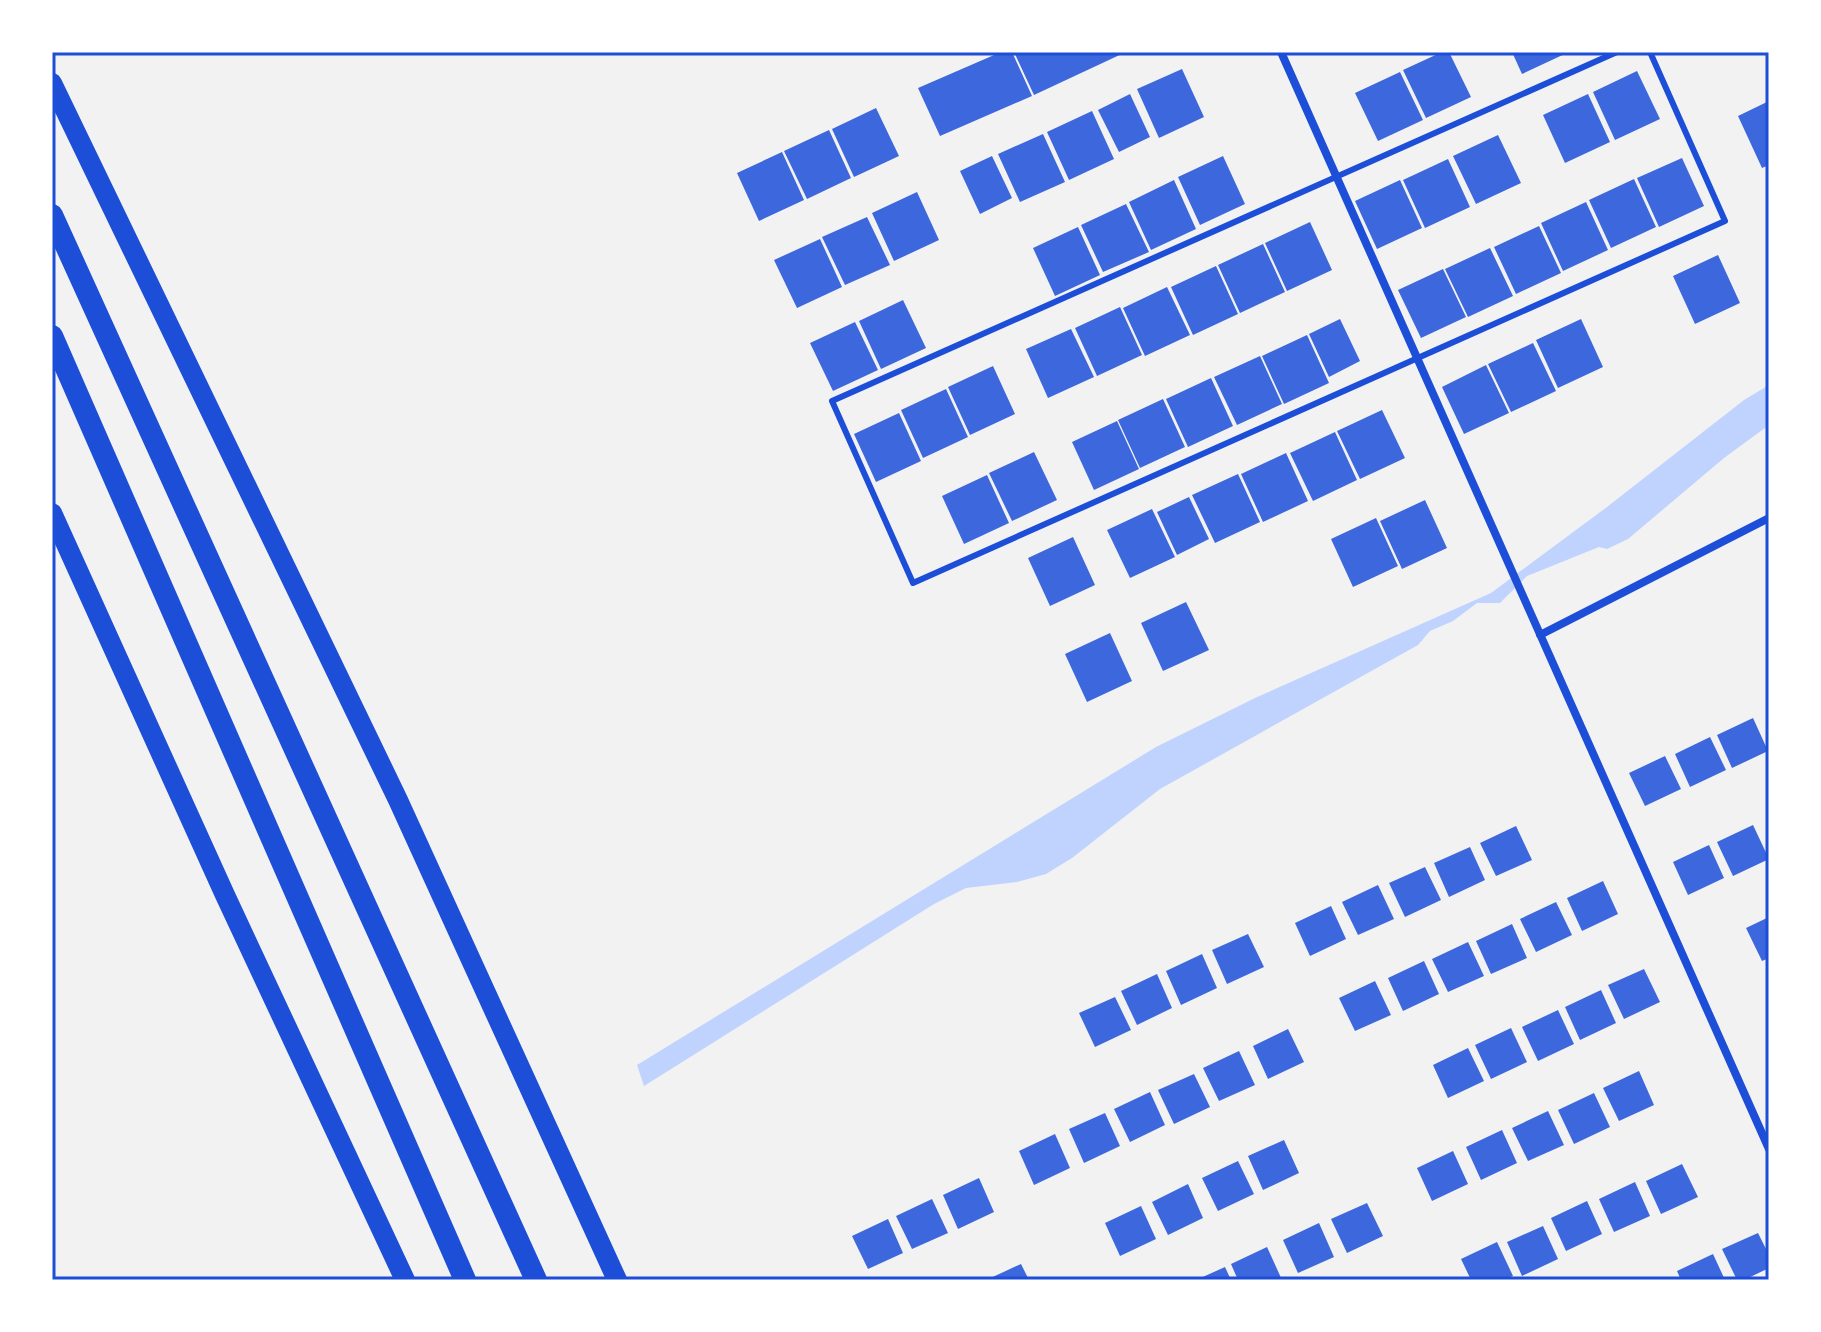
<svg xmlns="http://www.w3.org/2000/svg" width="1821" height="1332" font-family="Lora,serif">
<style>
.water{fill:#bfd3fe}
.building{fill:#3d67dc}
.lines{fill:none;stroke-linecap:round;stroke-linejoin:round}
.service{stroke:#1d4ed8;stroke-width:6}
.minor{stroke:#1d4ed8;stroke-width:8}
.primary{stroke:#1d4ed8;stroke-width:20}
.trunk{stroke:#1d4ed8;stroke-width:22}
.neatline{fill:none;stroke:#1d4ed8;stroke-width:3}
</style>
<rect width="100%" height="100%" fill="#f2f2f2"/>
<!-- water -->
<path class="water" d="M1769,385V425L1724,458L1628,539L1607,549L1599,547L1527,576L1500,603H1477L1453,621L1430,631L1418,645L1160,789L1072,858L1046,874L1017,882L966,888L934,904L644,1086L637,1065L1156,747L1255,698L1491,593L1607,507L1744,400Z"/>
<!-- building -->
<path class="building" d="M1001,52H1012L1032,96L940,136L918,88Z
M1014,52H1126L1034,95Z
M1442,52H1449L1471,97L1426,118L1403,70Z
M1512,52H1569L1522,74Z
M1182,69L1204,117L1159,138L1137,89Z
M1637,71L1660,119L1615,140L1593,92Z
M1400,72L1423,120L1378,141L1355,93Z
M1130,94L1150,137L1119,152L1098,110Z
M1588,94L1610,142L1565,163L1543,115Z
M1769,101V165L1762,168L1738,116Z
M876,108L899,156L854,177L832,129Z
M1092,111L1114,159L1069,180L1047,132Z
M829,130L851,178L807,199L784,151Z
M1043,134L1065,182L1020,202L998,154Z
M1498,135L1521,183L1476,204L1453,156Z
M782,152L804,200L759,221L737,173Z
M992,156L1012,198L980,214L960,171Z
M1223,156L1245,204L1200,225L1178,177Z
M1682,158L1704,206L1659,227L1637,178Z
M1448,159L1470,207L1425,228L1403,180Z
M1634,179L1656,227L1611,248L1589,200Z
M1174,180L1196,229L1151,250L1129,202Z
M1400,180L1422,228L1377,249L1355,201Z
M917,192L939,240L894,261L872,213Z
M1586,202L1608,250L1563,271L1541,223Z
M1126,204L1149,252L1103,272L1081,225Z
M867,217L890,265L845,285L822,237Z
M1310,222L1332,270L1287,291L1265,243Z
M1539,226L1561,273L1516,294L1494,247Z
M1078,227L1100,275L1055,296L1033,248Z
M820,239L842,287L797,308L774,260Z
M1263,244L1285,292L1240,313L1218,265Z
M1490,248L1513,296L1468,317L1445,269Z
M1718,255L1740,303L1695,324L1673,276Z
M1216,266L1238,314L1193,335L1171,287Z
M1443,269L1466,317L1421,338L1398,290Z
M1167,287L1190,335L1145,356L1123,308Z
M903,300L926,348L881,369L859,321Z
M1120,307L1142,355L1097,376L1075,328Z
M1340,319L1360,361L1329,377L1309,334Z
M1581,319L1603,367L1558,388L1536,340Z
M855,322L878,370L833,391L810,343Z
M1071,329L1094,377L1048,398L1026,349Z
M1307,335L1329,383L1284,404L1262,356Z
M1533,343L1556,391L1511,412L1488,364Z
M1260,356L1282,404L1237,425L1214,377Z
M1486,365L1509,413L1464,434L1442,387Z
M993,366L1015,414L970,435L948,387Z
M1211,378L1233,426L1188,447L1166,399Z
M946,389L968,437L923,458L901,410Z
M1163,399L1185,447L1140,468L1118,420Z
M1382,410L1405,458L1360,479L1337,431Z
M899,413L921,461L876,482L854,434Z
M1117,421L1139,469L1094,490L1072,442Z
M1335,432L1357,480L1313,501L1290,453Z
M1034,452L1057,500L1012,521L989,473Z
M1286,453L1308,501L1263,522L1241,474Z
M1238,474L1260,522L1215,543L1192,495Z
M987,475L1009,523L964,544L942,496Z
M1189,497L1209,539L1177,555L1157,512Z
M1425,500L1447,548L1402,569L1380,521Z
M1152,509L1175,557L1130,578L1107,530Z
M1376,518L1398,566L1353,587L1331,539Z
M1073,537L1095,585L1050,606L1028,558Z
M1186,602L1209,650L1163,671L1141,623Z
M1110,633L1132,681L1087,702L1065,654Z
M1753,718L1768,751L1732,768L1717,735Z
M1710,737L1726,770L1690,787L1675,754Z
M1665,756L1681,789L1645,806L1629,773Z
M1753,825L1769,859L1733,876L1717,842Z
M1516,826L1532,860L1496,876L1480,843Z
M1709,845L1724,878L1688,895L1673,862Z
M1470,847L1485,880L1449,897L1434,863Z
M1425,867L1441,900L1405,917L1389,883Z
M1603,881L1618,914L1582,931L1567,898Z
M1378,885L1394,919L1358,935L1342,902Z
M1556,902L1572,935L1536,952L1520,919Z
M1331,906L1346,939L1310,956L1295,923Z
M1769,917V958L1762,961L1746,928Z
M1512,924L1527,958L1491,974L1476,941Z
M1248,934L1264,967L1227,984L1212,950Z
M1468,942L1484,976L1448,992L1432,959Z
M1202,954L1217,988L1181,1005L1166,971Z
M1424,961L1439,994L1403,1011L1388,978Z
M1644,969L1660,1002L1624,1019L1608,985Z
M1157,974L1172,1008L1137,1025L1121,991Z
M1375,981L1391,1015L1355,1031L1339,998Z
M1601,990L1616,1023L1580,1040L1565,1007Z
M1115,997L1131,1030L1095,1047L1079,1013Z
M1558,1010L1574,1044L1538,1061L1522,1027Z
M1511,1028L1527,1062L1491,1079L1475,1045Z
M1288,1029L1304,1062L1268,1079L1253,1046Z
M1468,1048L1484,1081L1448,1098L1433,1065Z
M1239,1051L1255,1085L1219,1101L1203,1068Z
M1639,1071L1654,1105L1619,1121L1603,1088Z
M1194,1074L1210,1107L1174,1124L1158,1090Z
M1150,1092L1165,1125L1130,1142L1114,1109Z
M1594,1093L1610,1127L1574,1144L1558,1110Z
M1548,1111L1564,1145L1528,1161L1512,1128Z
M1105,1113L1120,1146L1084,1163L1069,1129Z
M1502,1130L1517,1163L1481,1180L1466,1147Z
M1055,1134L1070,1168L1034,1185L1019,1151Z
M1284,1140L1299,1173L1263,1190L1248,1156Z
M1453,1151L1468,1184L1432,1201L1417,1168Z
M1238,1161L1254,1194L1218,1211L1202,1178Z
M1682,1164L1698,1197L1661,1214L1646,1181Z
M979,1178L994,1212L958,1229L943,1195Z
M1635,1182L1650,1216L1614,1232L1599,1199Z
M1188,1184L1203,1218L1168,1235L1152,1202Z
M932,1199L948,1233L912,1249L896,1216Z
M1587,1201L1602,1234L1566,1251L1551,1218Z
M1367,1203L1383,1236L1347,1253L1331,1219Z
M1141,1206L1156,1239L1120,1256L1105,1223Z
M888,1219L903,1253L868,1269L852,1236Z
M1319,1223L1334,1257L1298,1273L1283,1240Z
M1543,1226L1558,1259L1522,1276L1507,1242Z
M1758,1233L1769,1255V1268L1744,1280H1737L1722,1249Z
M1497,1242L1513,1276L1503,1280H1471L1461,1259Z
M1267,1247L1282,1280H1238L1231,1264Z
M1713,1254L1725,1280H1681L1677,1271Z
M1021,1264L1029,1280H986Z
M1225,1267L1231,1280H1196Z"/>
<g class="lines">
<!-- service -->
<path class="service" d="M1617,52L832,401L913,583L1725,221L1650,52"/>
<!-- minor -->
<path class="minor" d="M1281,52L1769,1149
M1540,635L1769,518"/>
<!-- primary -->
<path class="primary" d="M52,83L398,800L617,1280
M52,513L225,895L405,1280"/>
<!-- trunk -->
<path class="trunk" d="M52,215L536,1280
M52,336L465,1280"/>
</g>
<!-- border -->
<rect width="1821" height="1332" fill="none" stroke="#ffffff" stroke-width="108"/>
<rect x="54" y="54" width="1713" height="1224" class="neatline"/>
</svg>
